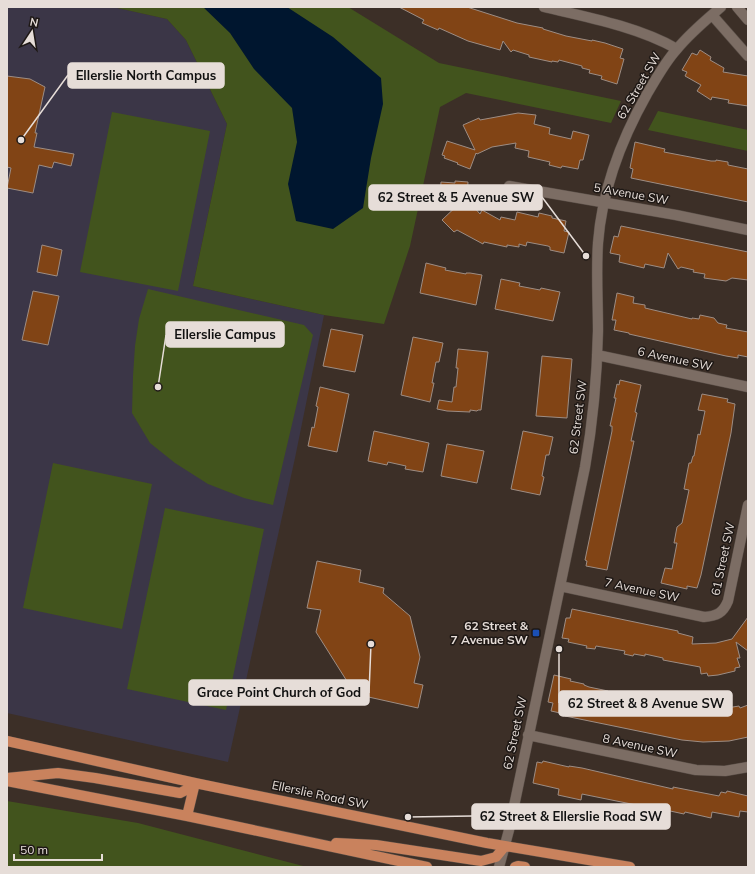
<svg xmlns="http://www.w3.org/2000/svg" width="755" height="874" font-family="Mulish,sans-serif">
<style>
.education{fill:#3b3647}
.green{fill:#42541d}
.water{fill:#00162f}
.building{fill:#814415;stroke:#9d8d84}
.lines{fill:none;stroke-linecap:round;stroke-linejoin:round}
.minor-casing{stroke:#594e47;stroke-width:11}
.major-casing{stroke:#594e47;stroke-width:11}
.minor{stroke:#7c6d64;stroke-width:10}
.major{stroke:#c9825d;stroke-width:10}
.transit-dot{fill:#1a4fb4;stroke:#1e1815;stroke-width:1.5}
.labels{text-anchor:middle;stroke-width:3;stroke-linejoin:round;paint-order:stroke}
.street-label{font-size:12px;fill:#e6ddd8;stroke:#1e1815}
.poi-label{font-size:12px;font-weight:bold;fill:#e6ddd8;stroke:#1e1815;text-anchor:end}
.leader{fill:none;stroke:#e6ddd8;stroke-width:1.5}
.callout-dot{fill:#e6ddd8;stroke:#1e1815;stroke-width:1.5}
.callout{fill:#e6ddd8;stroke:#e6ddd8;stroke-width:1.5}
.callout-label{font-size:13px;text-anchor:middle;font-weight:bold;fill:#111}
</style>
<rect width="100%" height="100%" fill="#3c2f27"/>
<!-- education -->
<path class="education" d="M7,7H113L167,19L186,40L227,124L193,286L324,315L295,458L228,762L7,713Z"/>
<!-- green -->
<path class="green" d="M113,7H348L439,63L621,101L611,123L466,93L440,107L410,246L384,324L324,315L193,286L227,124L186,40L167,19Z
M658,111L748,130V151L648,130Z
M112,112L210,131L178,291L80,272Z
M148,289L304,325L313,335L273,505L244,498L208,484L175,463L150,443L132,413L133,376L135,346L139,319Z
M53,463L152,484L122,629L23,608Z
M165,508L264,529L226,710L127,689Z
M7,801L138,823L307,867H7Z"/>
<!-- water -->
<path class="water" d="M203,7H287L333,37L381,78L383,104L371,158L363,208L333,229L296,221L288,184L297,142L292,108L254,69L230,33Z"/>
<!-- building -->
<path class="building" d="M399,7H467L517,23L543,28V29L566,36L592,41V40L605,43L623,49L620,58L624,59L617,84L601,79L602,76L589,73L590,70L582,68V66L559,60L558,62L552,61V62L529,57V55L513,50L511,52L503,41L500,50L468,41L439,28L438,30L422,23L424,20Z
M700,50L711,57L710,60L724,68L723,72L748,76V106L728,103L729,100L712,97L711,100L697,91L701,85L685,76L687,72L682,70L692,53L697,55Z
M7,76L30,79L45,87L35,133H37L34,147L74,154L71,166L54,162L52,168L39,165L33,193L7,188L11,168L7,167Z
M518,113L536,115L534,124L550,128L549,134L571,139L573,131L589,135L583,160H580L578,169L562,166L561,168L549,165L550,162L528,157L529,151L515,148L516,143L492,147L477,154L476,153L470,169L457,164L458,163L444,158L445,156L442,155L447,141L475,150L463,125L479,118L480,120Z
M635,142L665,149L664,152L711,161H716V160L728,162V165L748,169V202L631,178L633,169L630,168Z
M455,181L468,182L467,199L480,214L482,210L500,220L501,217L515,220L517,212L538,217L539,213L552,216V218L566,221L564,231L569,232L564,253L550,250V247L548,246L527,242L526,246L519,244V247L507,245V247L484,242L483,244L457,230L454,232L442,220L463,200L440,199L441,182L455,183Z
M621,226L748,252V280L732,278L726,281L704,278L705,274L693,272L694,270L681,267L678,269L668,253L664,268L645,264L644,268L619,262L620,255L610,253L614,236L618,237Z
M42,245L62,250L57,276L37,272Z
M426,263L446,268L445,270L466,274V273H470L482,275L476,305L420,293Z
M501,279L520,283L519,286L540,290L541,288L560,292L553,321L495,309Z
M33,291L59,296L48,345L22,340Z
M617,293L634,297L633,303L645,305V308L692,319V318L699,319L700,315L714,318L718,323L727,325L726,328L748,332V357L738,355V358L726,356L629,334V333L614,330L616,320H612Z
M331,329L363,335L355,372L323,366Z
M413,337L443,343L439,362H436L432,383H434L430,402L401,395Z
M458,349L488,352L481,410H478L477,411L470,410V412L447,411L437,409L439,400L452,402L454,387H456L458,368H456Z
M542,356L572,359L567,418L536,416Z
M620,380L641,385L635,412L637,413L631,441H634L607,570L586,566L587,561L585,560L612,431V426H610L616,398H614L617,384L619,385Z
M320,387L349,394L337,452L308,446L312,427L314,428L318,407L316,406Z
M702,394L728,399L727,402L735,404L731,433L701,575L697,588L687,586V589L661,583L665,568L672,569L677,543H674L677,527L682,523L689,490L684,489L689,463H691L693,456H694L698,434L700,435L705,411L698,410Z
M374,431L429,443L423,472L405,469L406,466L388,462L387,465L368,461Z
M523,431L553,437L549,455H546L542,476L544,477L540,495L511,489Z
M447,444L484,451L477,483L441,476Z
M317,561L361,570L359,582L384,588L383,593L410,616L420,657L414,683L423,685L418,708L355,694L316,632L321,610L307,608Z
M572,609L678,631V633L693,637L692,644L716,643L732,639L748,617V651L736,642L740,658H737L740,667L735,668V671L718,675L708,676L707,673L701,674L700,667L663,660V658L645,654V656L634,654L633,656L624,654L625,651L596,646L595,649L586,648L587,646L568,642L569,639L562,638L566,618H570Z
M554,675L571,679L570,681L584,684V685L589,687L608,691V692L650,701L651,697L668,701L667,703L682,706L708,708V706H721V709L739,706L740,708L748,705V737L729,741L703,742L682,740L565,716V714L551,711L553,703L548,702Z
M543,761L569,767V766L582,768L673,789V787L719,796L721,792L726,793L727,791L748,796V812L740,811L739,817L712,812L711,818L685,812L684,814L661,809V810L582,794L581,800L558,795L559,789L533,783L537,762L542,763Z"/>
<g class="lines">
<defs>
<path id="minor" d="M544,7C587,17 639,27 677,49
M737,7L748,20
M712,15L748,56
M509,186L676,215L748,230
M597,355L748,387
M560,586L704,617C717,616 723,613 728,601L748,505
M528,735L696,770L725,771L748,767
M499,867L509,830L585,467C593,422 597,376 598,331C598,301 596,272 598,243C602,190 621,140 647,94C656,79 665,62 677,49C690,33 706,20 721,7"/>
<path id="major" d="M7,741L195,783L487,843L630,867
M7,778L58,773L95,778L180,793L188,789L195,783
M7,781L187,816L427,867
M187,816L195,783
M336,843L376,845L481,861L496,857L505,846
M515,867L518,866L525,867"/>
</defs>
<!-- minor casing -->
<use href="#minor" class="minor-casing"/>
<!-- major casing -->
<use href="#major" class="major-casing"/>
<!-- minor -->
<use href="#minor" class="minor"/>
<!-- major -->
<use href="#major" class="major"/>
</g>
<!-- markers -->
<rect class="transit-dot" x="532" y="629" width="8" height="8" rx="2"/>
<g class="labels">
<!-- street labels -->
<g class="street-label">
<text transform="translate(639 86) rotate(-60)" y="4">62 Street SW</text>
<text transform="translate(631 194) rotate(10)" y="4">5 Avenue SW</text>
<text transform="translate(675 359) rotate(12)" y="4">6 Avenue SW</text>
<text transform="translate(578 417) rotate(-83)" y="4">62 Street SW</text>
<text transform="translate(723 559) rotate(-78)" y="4">61 Street SW</text>
<text transform="translate(642 590) rotate(12)" y="4">7 Avenue SW</text>
<text transform="translate(515 733) rotate(-78)" y="4">62 Street SW</text>
<text transform="translate(640 746) rotate(12)" y="4">8 Avenue SW</text>
<text transform="translate(320 795) rotate(12)" y="4">Ellerslie Road SW</text>
</g>
<!-- poi labels -->
<g class="poi-label">
<text x="528" y="630">62 Street &amp;<tspan x="528" dy="14">7 Avenue SW</tspan></text>
</g>
</g>
<!-- callouts -->
<path class="leader" d="M21 140L68 75M586 256L542 197M158 387L166 335M371 644L369 693M559 649L559 703M408 817L472 816"/>
<g class="callout-dot">
<circle cx="21" cy="140" r="4"/>
<circle cx="586" cy="256" r="4"/>
<circle cx="158" cy="387" r="4"/>
<circle cx="371" cy="644" r="4"/>
<circle cx="559" cy="649" r="4"/>
<circle cx="408" cy="817" r="4"/>
</g>
<g class="callout">
<rect x="68" y="63" width="156" height="25" rx="4"/>
<rect x="369" y="185" width="173" height="25" rx="4"/>
<rect x="166" y="322" width="118" height="25" rx="4"/>
<rect x="189" y="680" width="180" height="25" rx="4"/>
<rect x="559" y="691" width="173" height="25" rx="4"/>
<rect x="472" y="804" width="198" height="25" rx="4"/>
</g>
<g class="callout-label">
<text x="146" y="80">Ellerslie North Campus</text>
<text x="456" y="202">62 Street &amp; 5 Avenue SW</text>
<text x="225" y="339">Ellerslie Campus</text>
<text x="279" y="697">Grace Point Church of God</text>
<text x="646" y="708">62 Street &amp; 8 Avenue SW</text>
<text x="571" y="821">62 Street &amp; Ellerslie Road SW</text>
</g>
<!-- border -->
<rect width="755" height="874" fill="none" stroke="#e6ddd8" stroke-width="16"/>
<!-- north arrow -->
<g transform="translate(32 32) rotate(12)" stroke="#1e1815" stroke-width="3" paint-order="stroke">
<path d="M0-3L7 15L0 10L-7 15Z" fill="#e6ddd8"/>
<text y="-6" font-size="11" font-weight="bold" text-anchor="middle" fill="#e6ddd8">N</text>
</g>
<!-- scale -->
<path d="M14 854v6h88v-6" fill="none" stroke="#e6ddd8" stroke-width="2"/>
<text x="20" y="854" font-size="12" fill="#e6ddd8" stroke="#1e1815" stroke-width="3" paint-order="stroke">50 m</text>
</svg>
